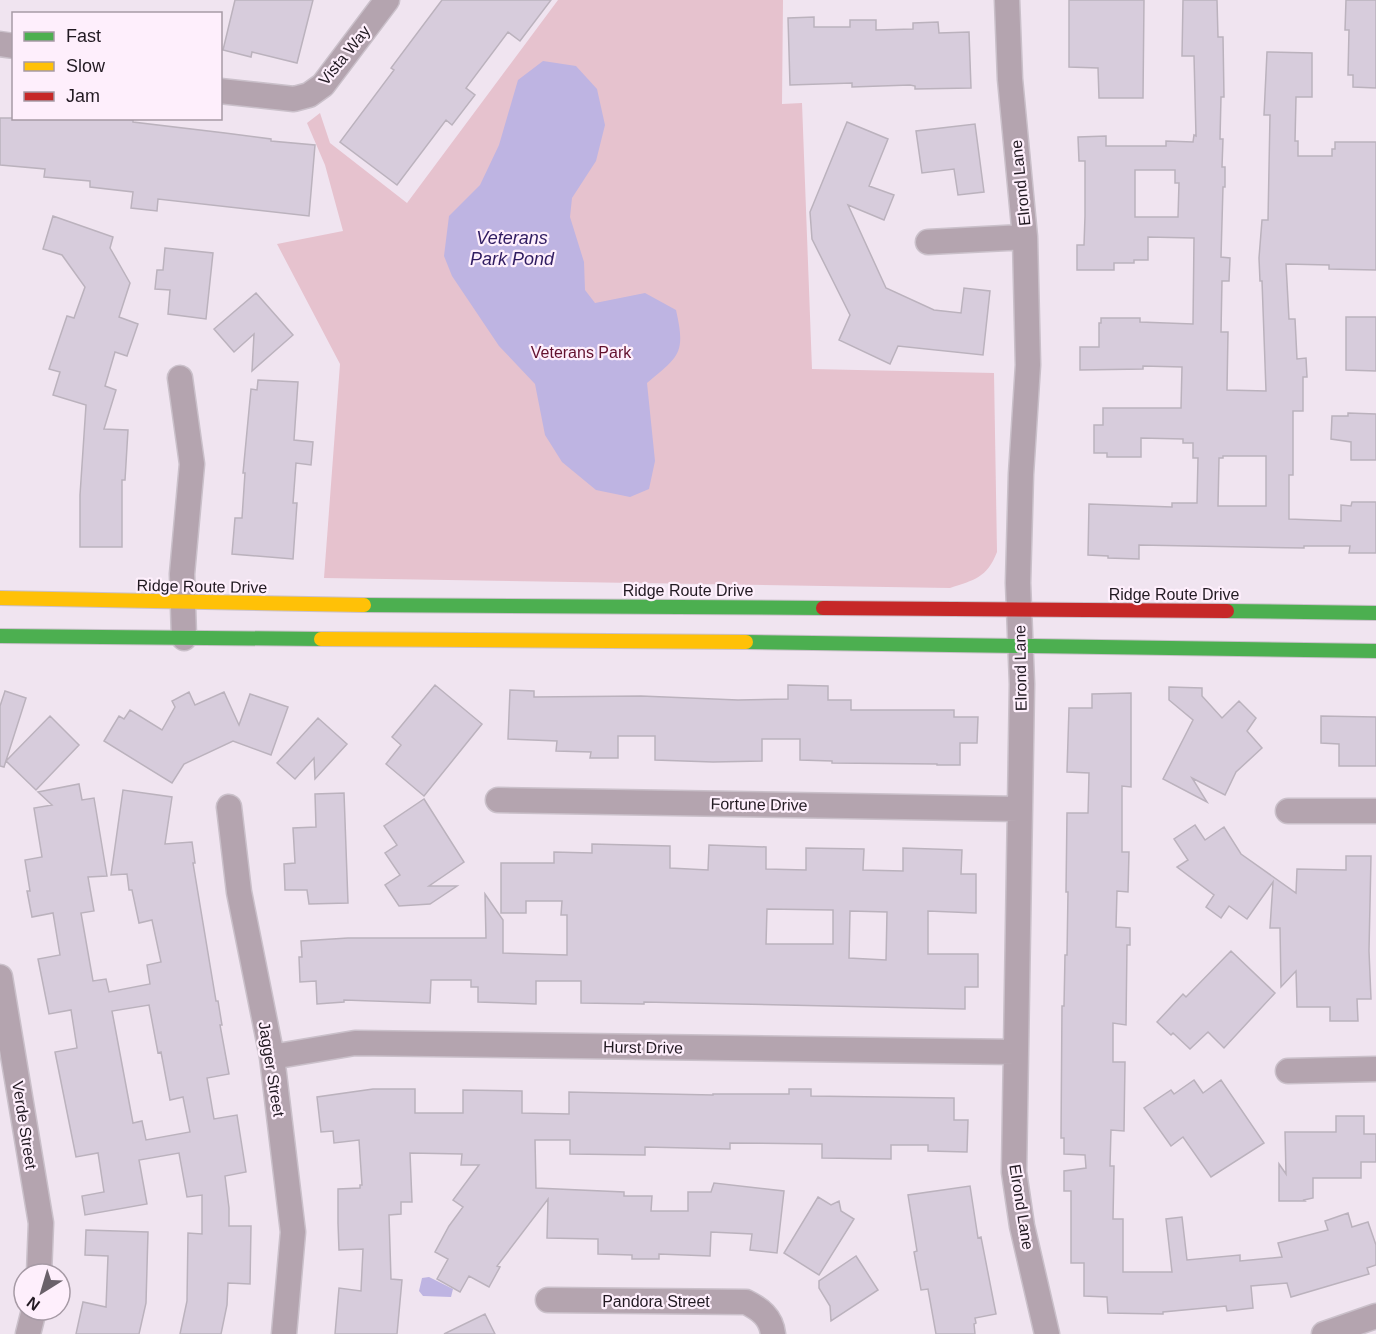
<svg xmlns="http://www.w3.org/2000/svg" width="1376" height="1334" font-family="Arial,sans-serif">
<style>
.green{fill:#e6c2ce}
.water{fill:#beb4e2}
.building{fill:#d7ccdc;stroke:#bbb2bd;stroke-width:1.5;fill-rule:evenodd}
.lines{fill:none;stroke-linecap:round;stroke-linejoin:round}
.street-casing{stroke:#cac0ca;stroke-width:27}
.fast-casing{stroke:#cac0ca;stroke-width:16}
.slow-casing{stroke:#cac0ca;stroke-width:16}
.jam-casing{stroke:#cac0ca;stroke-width:16}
.street{stroke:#b4a4af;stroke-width:24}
.fast{stroke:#4caf50;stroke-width:14}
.slow{stroke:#ffc107;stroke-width:14}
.jam{stroke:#c62828;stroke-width:14}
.labels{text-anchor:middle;stroke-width:4.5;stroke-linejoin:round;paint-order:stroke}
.street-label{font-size:16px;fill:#221a22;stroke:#feeffc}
.park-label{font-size:16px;fill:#63112e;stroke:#feeffc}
.water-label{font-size:18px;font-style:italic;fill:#2f1c61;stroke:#feeffc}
</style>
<rect width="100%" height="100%" fill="#f0e4f0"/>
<!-- green -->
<path class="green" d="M558,0H783L782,104L802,103L812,369L994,373L997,552C987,578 974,580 950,588L324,578L340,364L277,244L343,231L325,165L307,123L320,113L330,143L407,203Z"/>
<!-- water -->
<path class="water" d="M543,61L576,66L597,89L605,125L596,161L572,198L570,217L584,262L585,290L595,303L645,293L676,310C686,354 679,356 647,383L655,461L649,489L630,497L596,490L562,462L545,435L535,384L499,346L452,276L444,256L449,216L480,185L499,145L518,80Z
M429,1277L453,1289L451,1297L423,1296L419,1291L422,1278Z"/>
<!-- building -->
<path class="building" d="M235,0H313L297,63L252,52L251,57L223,50Z
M442,0H551L520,41L508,32L466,88L475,95L452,125L446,120L397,185L340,142L394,70L391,68Z
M1069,0H1144L1143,98H1099L1098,68L1069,67Z
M1183,0H1217L1218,37H1223L1224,97H1221L1220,139H1223L1222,167H1225V187H1223L1221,257L1230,258L1229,281H1222L1221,332H1228L1227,390L1266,391L1262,281H1260L1259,258L1262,220H1268L1270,115H1264L1267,52L1312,53V97H1296L1295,141H1298V156H1332V149H1335V142H1376V270L1329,269V265L1286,264L1289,319H1295L1297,359L1306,358L1307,377H1303V411H1293V475H1289V519L1341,521V505L1351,506L1352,502H1376V553H1349L1350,546H1304V548L1139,545V559L1108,558V556L1088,555L1089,504L1172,507V503H1197L1198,458H1193V443H1183V439L1141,438V457H1107V453H1094V425H1103V408H1181L1182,367L1143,366V369L1080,370V347H1099V323H1101V318H1140V322L1193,324L1194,238L1148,237V260H1134V263H1114V270H1077V245H1084L1085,216V161H1079L1078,137L1106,136V146H1166V141L1193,142L1194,135L1196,136L1194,56H1182ZM1135,170H1175V183H1179L1178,217H1135ZM1223,456H1266V506H1218L1219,458H1223Z
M1346,0H1376V88L1353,87V75H1348L1349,30H1345Z
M814,17V27H850V20H876V30L913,29V23L938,22L939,33L969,32L971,88L915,89V86L910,85L852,87V83L790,85L788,18Z
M0,118H122L133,120V122L225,133L271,139V141L315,145L309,216L158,199L157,211L131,208L133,192L90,187V181L44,177L45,169L0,165Z
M847,122L888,139L869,186L894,195L884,220L848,205L886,288L934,310L961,313L964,288L990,291L983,355L898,346L890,364L839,340L850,315L812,239L810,212Z
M975,124L984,192L958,195L954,169L922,173L916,131Z
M53,216L113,237L110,248L130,283L119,317L138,324L127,356L115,352L105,386L116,390L104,429L128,430L125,480H122V547H80V495L86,405L53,395L60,372L49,369L67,316L74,318L85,287L62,255L43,249Z
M165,248L213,253L206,319L168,314L170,290L155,289L157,270H163Z
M256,293L293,335L252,371L254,334L234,352L214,329Z
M1346,317H1376V371L1346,370Z
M258,380L298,382L294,440L313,442L311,465L296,463L293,503H297L293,559L232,554L235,518H242L245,473H243L251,389L257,390Z
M1348,413L1376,414V460H1351V442L1331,439L1332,416H1348Z
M435,685L482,724L424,796L386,764L401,745L392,737Z
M788,685L828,686V700H851V710H954V717H978L977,743H960V765H937V764L832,763V761L800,760V739H762V761L713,762L655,760V736H618V758H590L591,752L556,751L557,741L508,739L510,690L534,691V697L641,696L738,700L788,699Z
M1169,687L1202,688V696L1222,718L1239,701L1256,718L1247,731L1262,748L1236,772L1225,795L1192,778L1207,802L1163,779L1193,720L1169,700Z
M5,691L26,698L4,767L0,766V706Z
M189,692L195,705L224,692L239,725L250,694L288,707L271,755L233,741L184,764L172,783L104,741L119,716L124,719L130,710L162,730L175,707L172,701Z
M1131,693V787L1122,786V852H1129L1128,892L1117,891L1116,927L1130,928V945H1127L1126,1025L1113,1023V1062H1125L1124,1131L1111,1130L1110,1166H1114L1113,1219H1123V1272H1172L1166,1219L1182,1217L1187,1260L1240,1255V1261L1282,1257L1278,1243L1328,1230L1325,1221L1348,1213L1352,1227L1368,1222L1376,1245V1265L1367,1268L1369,1274L1291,1297L1287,1283L1251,1286L1253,1308L1227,1311L1226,1306L1163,1312V1314L1108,1313L1107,1297L1084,1296V1263H1071V1191H1064V1171L1086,1168L1085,1155L1064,1154V1138H1061L1062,1006H1064L1065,955H1067L1068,892H1066L1067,813H1088L1089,773L1067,772L1069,708H1092V694Z
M50,716L79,745L36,790L6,761Z
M1321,716L1376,717V766H1339V744L1321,743Z
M318,718L347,744L315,779L314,758L295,779L277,763Z
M79,784L82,800L94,798L107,876L88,877L94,911L81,913L93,981L106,979L109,992L150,984L147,965L161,962L152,920L139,923L132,890H129L127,874L111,875L123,790L172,797L165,844L192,842L195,863H193L216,1001H218L222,1025H220L229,1074L207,1078L214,1119L237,1115L246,1172L225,1176L229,1208V1226H251L250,1284L228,1283L227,1305L221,1334H180L187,1301L188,1233L202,1234V1195L187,1197L179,1153L139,1160L147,1204L85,1215L82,1196L104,1192L98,1153L76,1157L55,1052L77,1048L71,1010L49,1014L38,959L60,955L53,913L32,917L27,891H30L25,860L42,857L34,808L52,805L38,792ZM149,1005L158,1053L161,1052L170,1100L183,1097L190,1132L146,1140L142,1121L133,1123L112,1011Z
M344,793L348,903L309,904L307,890H285L284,864L295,863L293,828L316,827L315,794Z
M424,799L464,862L429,886H457L430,904L399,906L385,885L400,875L385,853L397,845L384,826Z
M1195,825L1205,840L1224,827L1241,854L1296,893L1297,869L1346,870V856H1371L1369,951L1371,999H1357L1358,1021H1330V1007H1297L1296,971L1281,987L1280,928H1270L1273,882L1247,919L1229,906L1221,918L1206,907L1214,895L1177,867L1188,860L1174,839Z
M592,844L670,846V868L708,870L709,845L766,847V869L806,870V848L864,849L863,870L903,871V848L962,850L961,874H976V913L928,911V954H978V987H965V1009L644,1002V1004L581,1003V981H536V1004L478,1002V987H471V980H431L430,1003L344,1000V1002L317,1004L316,981L300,982L299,957H302L301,941L348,938H486L485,894L503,920V953L567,955V915H561L562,901H526V913H501V863H554V852L592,853ZM767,909L833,910V944H766ZM850,911L887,912L886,960L849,958Z
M1231,951L1275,993L1224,1048L1208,1032L1190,1049L1173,1033L1171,1035L1157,1022L1183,994L1186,997Z
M1194,1080L1203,1093L1221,1080L1264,1143L1211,1177L1183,1137L1171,1146L1144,1108L1171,1090L1174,1094Z
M373,1089H415V1113H463V1090L522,1091V1113L569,1114V1092L713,1095V1094H789V1089H811V1096L954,1098V1120H968L967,1152L928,1151V1145H891V1159L822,1158V1144L730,1143V1149L645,1147V1155L570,1154V1140H535L536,1188L624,1192V1196H652L651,1211H688V1192H711L714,1183L784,1191L777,1253L750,1250L752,1234L711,1232L710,1256L659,1254V1259H632V1255L598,1254V1239L547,1238L548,1199L497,1266L500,1267L489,1287L469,1276L460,1292L437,1279L448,1259L435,1252L449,1226L463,1207L453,1200L479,1165H461L462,1154L410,1153L412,1202H401V1214L389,1215L391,1279L402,1280L397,1334H335L339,1288L361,1291L363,1249L339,1250L338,1223V1189L360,1188V1185H362L359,1140L334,1143L333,1131L321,1132L317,1097Z
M1336,1116H1364V1134H1376V1162H1361V1178H1313V1198L1304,1200L1305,1201H1279V1164L1286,1174L1285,1132H1336Z
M970,1186L978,1238L981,1237L996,1314L975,1318L976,1323L974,1324L975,1334H936L928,1289L921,1290L914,1252L917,1251L908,1195Z
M818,1197L831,1205L839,1201L841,1211L854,1219L819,1275L784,1253Z
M86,1230L148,1232L146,1303L139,1334H76L83,1302L106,1307L108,1256L85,1255Z
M856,1256L878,1290L831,1321L830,1306L819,1288V1281Z
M485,1314L495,1334H444Z"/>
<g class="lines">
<defs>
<path id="street" d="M1007,0L1010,79L1025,237L1028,365L1021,474L1018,583L1022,684L1014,1172L1022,1226L1047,1334
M0,44L14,46
M220,91L294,99L309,95L323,85L387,0
M928,242L1025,237
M180,378L192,464L182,574L184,638
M498,800L1020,809
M229,807L239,892L272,1057L293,1232L284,1334
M1288,811H1376
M0,977L41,1223L39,1274
M272,1057L355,1043L1015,1052
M1288,1071L1376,1069
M548,1300L746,1302C760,1309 771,1317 773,1334
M28,1334L34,1310
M1324,1334L1376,1316"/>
<path id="fast" d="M364,605L823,608
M1227,611L1376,613
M0,636L321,639
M746,642L1376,651"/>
<path id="slow" d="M0,598L364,605
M321,639L746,642"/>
<path id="jam" d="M823,608L1227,611"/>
</defs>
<!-- street casing -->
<use href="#street" class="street-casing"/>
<!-- fast casing -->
<use href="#fast" class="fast-casing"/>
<!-- slow casing -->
<use href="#slow" class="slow-casing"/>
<!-- jam casing -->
<use href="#jam" class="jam-casing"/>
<!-- street -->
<use href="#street" class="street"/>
<!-- fast -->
<use href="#fast" class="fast"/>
<!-- slow -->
<use href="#slow" class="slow"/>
<!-- jam -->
<use href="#jam" class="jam"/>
</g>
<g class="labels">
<!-- street labels -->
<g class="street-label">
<text transform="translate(344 55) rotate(-51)" y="6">Vista Way</text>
<text transform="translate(1020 183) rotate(-96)" y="6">Elrond Lane</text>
<text transform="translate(202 586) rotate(1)" y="6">Ridge Route Drive</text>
<text x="688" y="596">Ridge Route Drive</text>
<text x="1174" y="600">Ridge Route Drive</text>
<text transform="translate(1020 668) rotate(-91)" y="6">Elrond Lane</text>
<text transform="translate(759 804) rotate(1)" y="6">Fortune Drive</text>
<text transform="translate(643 1047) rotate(1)" y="6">Hurst Drive</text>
<text transform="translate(272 1069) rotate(81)" y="6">Jagger Street</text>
<text transform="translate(25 1125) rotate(81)" y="6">Verde Street</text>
<text transform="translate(1022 1207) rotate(81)" y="6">Elrond Lane</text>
<text x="656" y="1307">Pandora Street</text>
</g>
<!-- park labels -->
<g class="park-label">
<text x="581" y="358">Veterans Park</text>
</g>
<!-- water labels -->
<g class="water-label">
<text x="512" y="244">Veterans<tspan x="512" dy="21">Park Pond</tspan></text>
</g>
</g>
<!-- legend -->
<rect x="12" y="12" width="210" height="108" fill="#feeffc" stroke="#a69aa5" stroke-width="1.5"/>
<rect x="24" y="32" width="30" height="9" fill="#4caf50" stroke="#a69aa5" stroke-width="1.5"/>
<text x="66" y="42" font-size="18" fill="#221a22">Fast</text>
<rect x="24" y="62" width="30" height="9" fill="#ffc107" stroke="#a69aa5" stroke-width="1.5"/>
<text x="66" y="72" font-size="18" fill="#221a22">Slow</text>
<rect x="24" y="92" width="30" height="9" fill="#c62828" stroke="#a69aa5" stroke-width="1.5"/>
<text x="66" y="102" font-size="18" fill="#221a22">Jam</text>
<!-- north arrow -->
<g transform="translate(42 1292) rotate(217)"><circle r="28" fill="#feeffc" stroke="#a69aa5" stroke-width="1.5"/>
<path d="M0-4.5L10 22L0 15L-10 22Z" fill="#6a616a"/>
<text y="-9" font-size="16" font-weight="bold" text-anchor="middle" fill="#221a22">N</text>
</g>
</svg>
